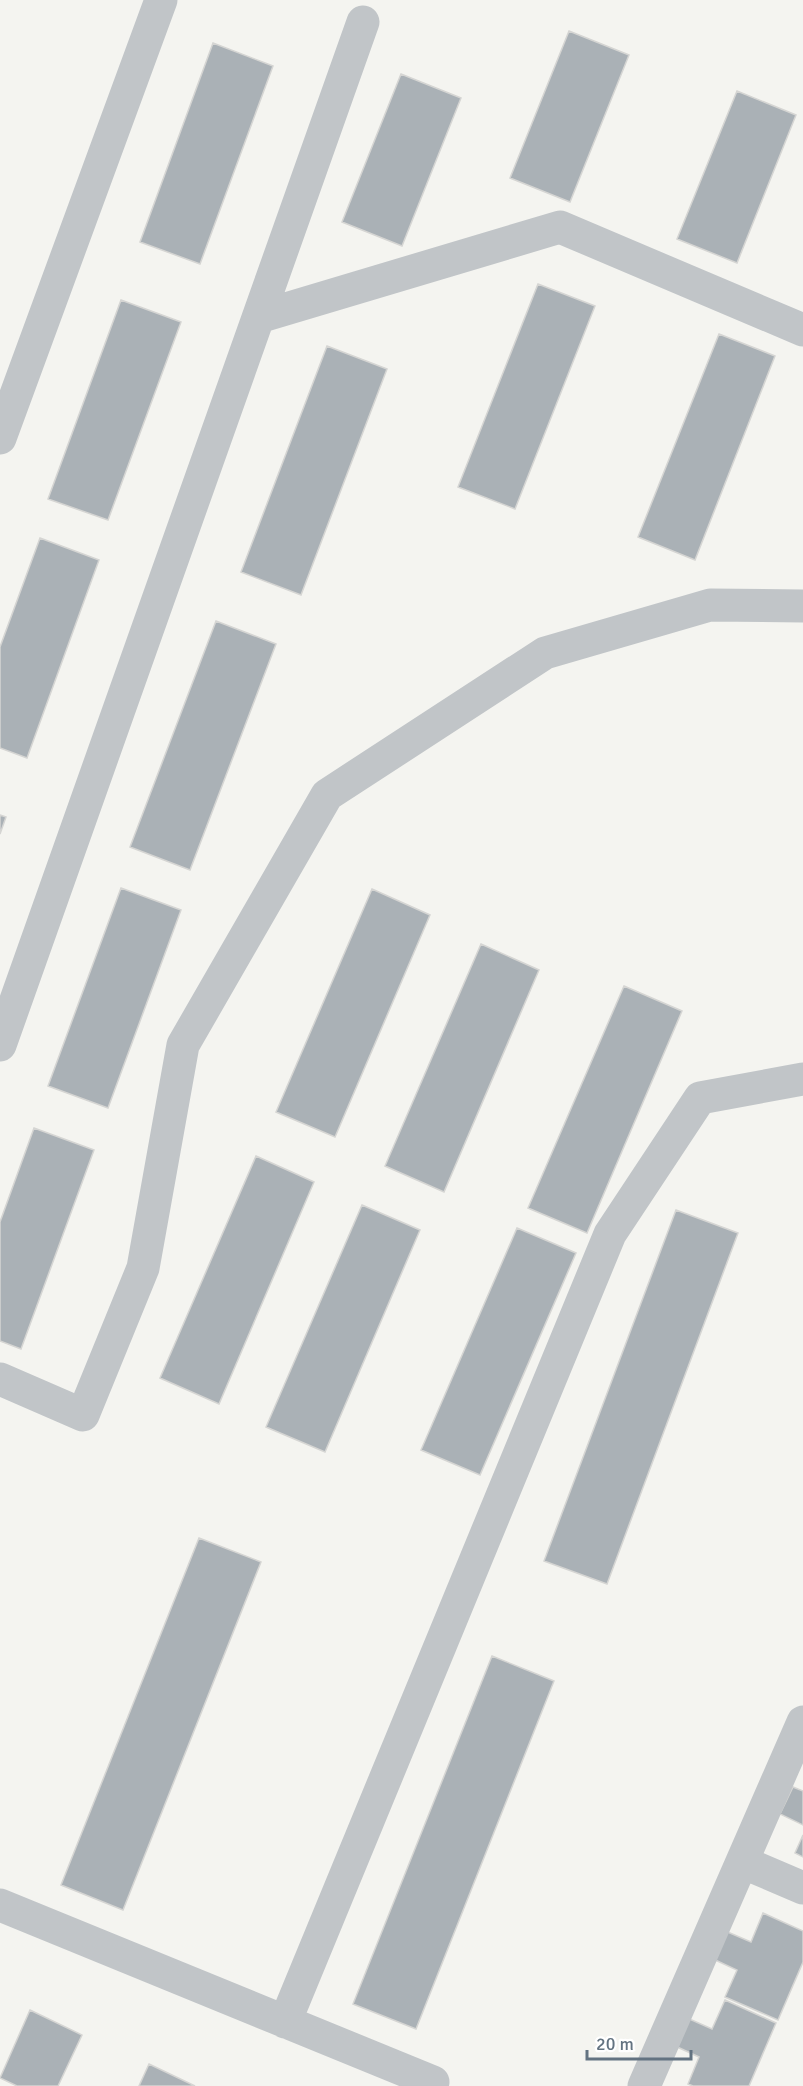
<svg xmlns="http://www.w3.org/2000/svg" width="803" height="2086" font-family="Signika,sans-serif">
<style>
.building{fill:#aab1b6;stroke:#d5d5d3;stroke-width:1.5}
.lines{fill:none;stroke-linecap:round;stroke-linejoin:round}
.street{stroke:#c1c5c8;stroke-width:33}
</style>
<rect width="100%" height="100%" fill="#f4f4f0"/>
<!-- building -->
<path class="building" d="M569,31L629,55L570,202L510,178Z
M213,43L273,66L200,264L140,242Z
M401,74L461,98L402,246L342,222Z
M737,91L796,115L737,263L677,239Z
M538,284L595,306L515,509L458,487Z
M121,300L181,322L108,520L48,499Z
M719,334L775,356L695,560L638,537Z
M327,346L387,369L301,595L241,572Z
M40,538L99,560L27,758L0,748V647Z
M216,621L276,644L190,870L130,847Z
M0,815L6,817L0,834Z
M121,888L181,910L108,1108L48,1086Z
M372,889L430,915L335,1137L276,1112Z
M481,944L539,970L444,1192L385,1166Z
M624,986L682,1011L587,1233L528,1208Z
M34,1128L94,1150L21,1349L0,1341V1222Z
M256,1156L314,1182L219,1404L160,1378Z
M362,1205L420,1230L325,1452L266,1427Z
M676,1210L738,1233L607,1584L544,1561Z
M517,1228L576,1253L480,1475L421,1450Z
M199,1538L261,1562L123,1910L61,1885Z
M492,1656L554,1681L416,2029L353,2004Z
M793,1787L803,1791V1825L780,1814Z
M803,1835V1857L795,1853Z
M763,1913L803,1931V1962L778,2020L725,1997L737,1970L711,1958L723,1930L751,1942Z
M725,2000L776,2023L749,2086H693L688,2084L699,2057L673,2045L685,2017L712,2029Z
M30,2010L82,2035L58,2086H17L0,2078Z
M149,2064L195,2086H139Z"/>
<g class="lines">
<!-- street -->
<path class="street" d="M259,317L560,227L803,330
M0,438L161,0
M0,1045L363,22
M0,1379L83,1415L143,1268L183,1045L327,795L545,653L710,605L803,606
M742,1862L803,1888
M0,1905L433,2082
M285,2022L610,1234L700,1098L803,1079
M644,2086L803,1722"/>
</g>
<!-- scale -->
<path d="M587 2050v9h104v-9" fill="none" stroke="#637381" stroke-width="3"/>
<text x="596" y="2050" font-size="18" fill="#637381" stroke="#ffffff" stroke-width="4.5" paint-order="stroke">20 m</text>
</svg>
